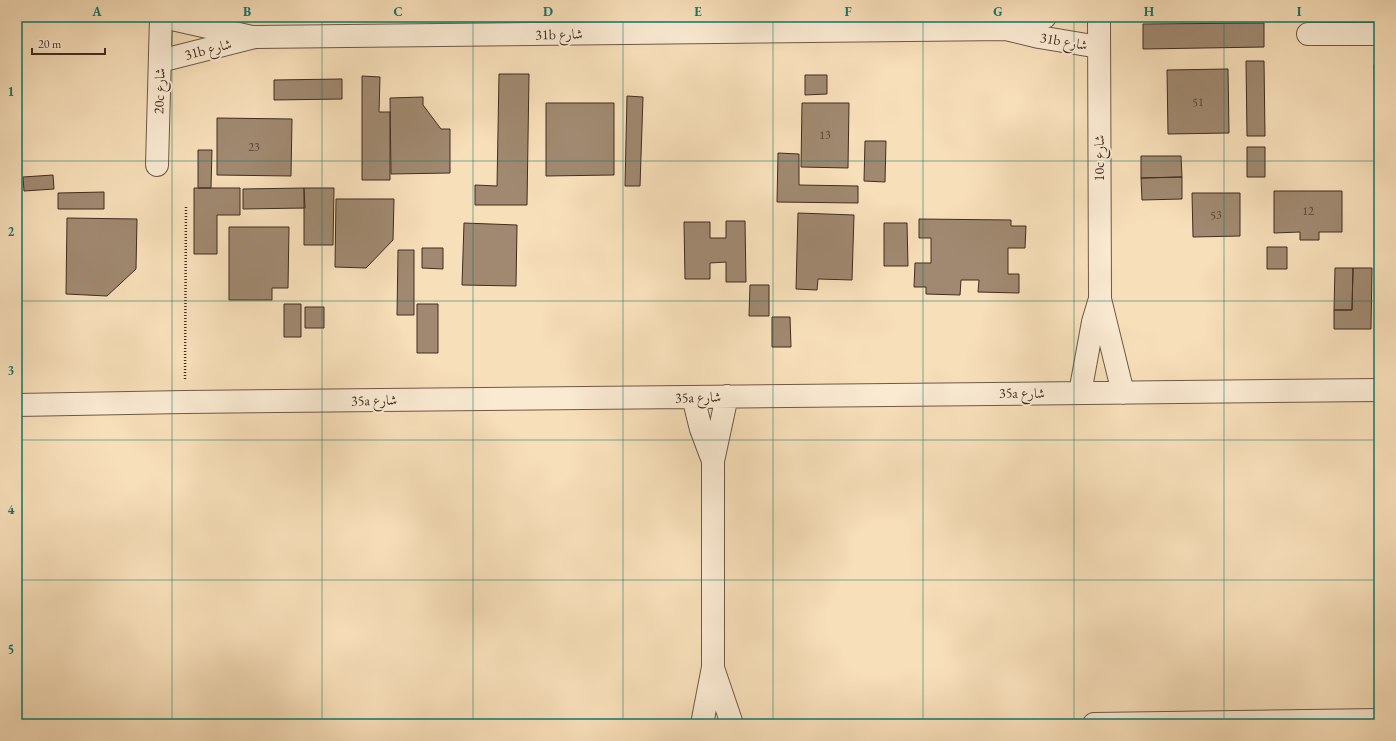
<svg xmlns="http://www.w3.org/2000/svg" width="1396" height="741" font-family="'EB Garamond',Amiri,serif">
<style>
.building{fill:#a08970;stroke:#422c21}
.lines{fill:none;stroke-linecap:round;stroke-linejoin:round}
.minor-casing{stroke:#6f5947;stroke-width:24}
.path{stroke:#422c21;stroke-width:2.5;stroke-dasharray:1 2;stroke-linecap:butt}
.minor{stroke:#faead2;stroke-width:22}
.grid{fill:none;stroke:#0f766e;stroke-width:1;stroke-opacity:0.55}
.labels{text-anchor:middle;stroke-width:4;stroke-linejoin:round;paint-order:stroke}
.number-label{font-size:12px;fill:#5a4335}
.street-label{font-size:14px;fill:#422c21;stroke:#faead2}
.neatline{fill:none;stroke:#0f766e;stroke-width:1.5}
.grid-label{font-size:13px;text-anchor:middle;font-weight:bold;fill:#0f766e}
</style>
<rect width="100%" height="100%" fill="#f7dfb9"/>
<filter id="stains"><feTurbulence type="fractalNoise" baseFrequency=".005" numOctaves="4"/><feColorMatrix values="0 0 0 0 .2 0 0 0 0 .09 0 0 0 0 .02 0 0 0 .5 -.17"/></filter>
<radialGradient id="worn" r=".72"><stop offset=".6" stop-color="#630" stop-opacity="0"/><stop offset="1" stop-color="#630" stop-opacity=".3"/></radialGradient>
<!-- building -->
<path class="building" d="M1264,23V47L1143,49V24Z
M1246,61H1264L1265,136H1247Z
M1374,65H1379V104H1375Z
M1228,69L1229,133L1168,134L1167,70Z
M499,74H529L527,205H475V185L497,186Z
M805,75H827V94L805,95Z
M362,76L380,77L379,112H390V180H362Z
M342,79V99L274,100V80Z
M627,96L643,97L640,186H625Z
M423,97V105L441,129H450V173L391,174L390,98Z
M546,103H614V175L546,176Z
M802,103H849L848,168L801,167Z
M217,118L292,119L291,176L217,175Z
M17,120H19V174H17Z
M865,141H886L885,182L864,181Z
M1247,147H1265V177H1247Z
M198,150H212L211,188H198Z
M778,153L799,154V185L858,186V203L777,202Z
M1141,156H1181L1182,177L1141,178Z
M53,175L54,189L24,191L23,177Z
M1182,177V199L1142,200L1141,178Z
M194,188H240V215H217V254H194Z
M304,188H334L333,245H304Z
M304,188L305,208L243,209V189Z
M1274,191H1342V232H1319V240H1300V232L1274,233Z
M104,192V209H58V193Z
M1192,193H1240V236L1193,237Z
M336,199H394L393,240L366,268L335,267Z
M798,213L854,215L852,280L818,279L817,290L796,289Z
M67,218L137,219L136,269L107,296L66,294Z
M919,219L1011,220V226H1026L1025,248H1008V274H1019V293L978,292L979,280H961L960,295L926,294V287H914L915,263H931V238H919Z
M726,221H745L746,282H726V262L710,263V279H685L684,222H710V238H726Z
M464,223L517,225L516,286L462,285Z
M884,223H907L908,266H884Z
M229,227H289L288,288H272V300H229Z
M1267,247H1287V269H1267Z
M422,248H443V269L422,268Z
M398,250H414V315H397Z
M1335,268H1353L1352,310H1334Z
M1353,268H1372L1371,329H1334V310H1352Z
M750,285H769V316H749Z
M284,304H301V337H284Z
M417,304H438V353H417Z
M305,307H324V328H305Z
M772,317H790L791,347H772Z"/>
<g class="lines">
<defs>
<path id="minor" d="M163,17L252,37
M1099,17L1100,299L1123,393
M1007,28L1045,17
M1308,34H1379
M160,61L255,37L1006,29L1039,37L1099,47
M157,165L161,17
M1080,393L1093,322L1099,302
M693,397L701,429L713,461
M17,405L185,402L1379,390
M713,668L732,724
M702,724L713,667V461L727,396
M1094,724L1379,720"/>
</defs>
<!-- minor casing -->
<use href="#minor" class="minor-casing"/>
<!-- path -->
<path class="path" d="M185,379L186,206"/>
<!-- minor -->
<use href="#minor" class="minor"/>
</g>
<!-- grid -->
<path class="grid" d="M172,17V724M322,17V724M473,17V724M623,17V724M773,17V724M923,17V724M1074,17V724M1224,17V724M17,161H1379M17,301H1379M17,440H1379M17,580H1379"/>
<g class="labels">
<!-- number labels -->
<g class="number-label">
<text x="1198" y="106">51</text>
<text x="825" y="139">13</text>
<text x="254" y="151">23</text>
<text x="1308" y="215">12</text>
<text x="1216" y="219">53</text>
</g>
<!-- street labels -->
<g class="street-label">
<text transform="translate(559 34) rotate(-1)" y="5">31b شارع</text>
<text transform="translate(1064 41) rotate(10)" y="5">31b شارع</text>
<text transform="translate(208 49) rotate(-14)" y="5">31b شارع</text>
<text transform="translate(159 91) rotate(-88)" y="5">20c شارع</text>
<text transform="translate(1099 158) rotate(-90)" y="5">10c شارع</text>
<text x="1022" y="398">35a شارع</text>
<text transform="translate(698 397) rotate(-1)" y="5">35a شارع</text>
<text transform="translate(374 400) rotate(-1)" y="5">35a شارع</text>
</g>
</g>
<!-- margin -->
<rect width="1396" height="741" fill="none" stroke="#f7dfb9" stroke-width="44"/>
<!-- scale -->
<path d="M32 48v6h73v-6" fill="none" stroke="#422c21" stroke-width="2"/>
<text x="38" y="48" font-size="12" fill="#422c21" stroke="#faead2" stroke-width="3" paint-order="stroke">20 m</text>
<rect x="22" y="22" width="1352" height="697" class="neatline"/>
<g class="grid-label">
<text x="97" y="16">A</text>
<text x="247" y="16">B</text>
<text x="398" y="16">C</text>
<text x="548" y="16">D</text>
<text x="698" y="16">E</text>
<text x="848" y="16">F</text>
<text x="998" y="16">G</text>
<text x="1149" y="16">H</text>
<text x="1299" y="16">I</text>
<text x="11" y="96">1</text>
<text x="11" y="236">2</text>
<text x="11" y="375">3</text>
<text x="11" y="514">4</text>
<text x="11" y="654">5</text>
</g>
<rect width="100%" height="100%" filter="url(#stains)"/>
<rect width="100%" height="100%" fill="url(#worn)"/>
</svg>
